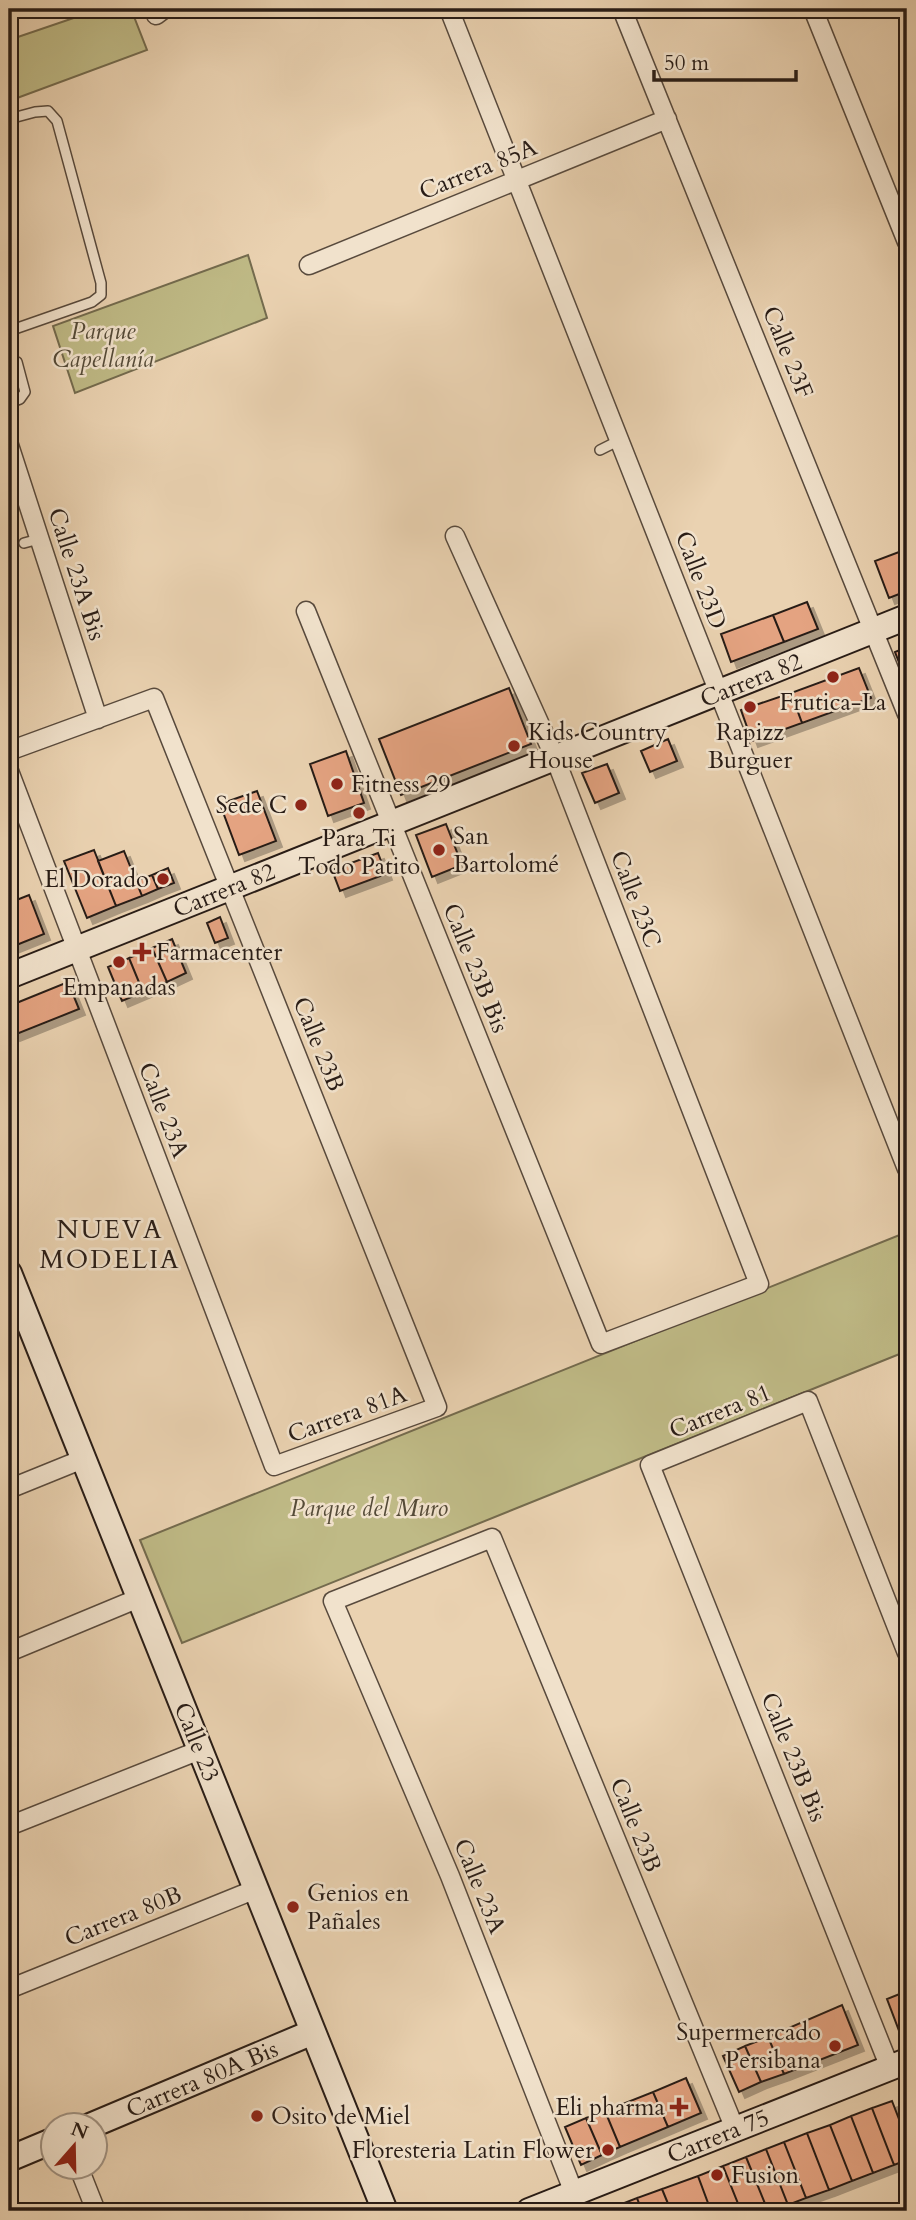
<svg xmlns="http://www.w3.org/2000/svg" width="916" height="2220" font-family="Cardo,serif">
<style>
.green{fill:#bfba86;stroke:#746b4e;stroke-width:2}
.building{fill:#e4a381;stroke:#281c16;stroke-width:2;filter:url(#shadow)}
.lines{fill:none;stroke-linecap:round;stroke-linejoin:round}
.lane-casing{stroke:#584a3d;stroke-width:12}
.street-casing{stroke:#584a3d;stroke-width:21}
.secondary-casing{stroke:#281c16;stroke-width:28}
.lane{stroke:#f1e2cc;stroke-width:9}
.street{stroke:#f1e2cc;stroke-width:18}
.secondary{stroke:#f1e2cc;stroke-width:24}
.poi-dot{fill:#8f2418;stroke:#f1e2cc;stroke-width:2.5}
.labels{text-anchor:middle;stroke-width:5;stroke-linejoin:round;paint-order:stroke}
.street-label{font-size:24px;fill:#281c16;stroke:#f1e2cc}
.park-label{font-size:24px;font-style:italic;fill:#554b38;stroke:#f1e2cc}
.poi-label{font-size:24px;fill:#281c16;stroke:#f1e2cc;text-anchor:start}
.neighbourhood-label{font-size:26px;letter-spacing:2px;fill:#281c16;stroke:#f1e2cc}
</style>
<defs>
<filter id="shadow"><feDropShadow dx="6" dy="6" stdDeviation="0" flood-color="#0004"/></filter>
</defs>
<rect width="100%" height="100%" fill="#ead2b1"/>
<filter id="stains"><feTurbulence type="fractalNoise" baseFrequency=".00286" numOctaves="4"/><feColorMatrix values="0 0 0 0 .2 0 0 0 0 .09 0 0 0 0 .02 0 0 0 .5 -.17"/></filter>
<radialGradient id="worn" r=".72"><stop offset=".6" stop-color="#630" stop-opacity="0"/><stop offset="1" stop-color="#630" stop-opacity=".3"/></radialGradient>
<!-- green -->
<path class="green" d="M100,9H131L147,50L9,101V40Z
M248,255L267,318L75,393L53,326Z
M907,1232V1351L182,1643L140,1540Z"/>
<!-- building -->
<path class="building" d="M907,549V591L889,598L875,561Z
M807,602L818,629L784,642L773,615Z
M773,615L784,642L731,662L721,634Z
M907,647V683L895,652Z
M859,668L871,698L802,723L791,693Z
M509,688L531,744L401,795L379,739Z
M791,693L802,723L752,741L741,710Z
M668,739L677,761L650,772L641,751Z
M346,751L364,803L328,816L310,764Z
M607,764L619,793L595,803L582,773Z
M257,791L276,841L239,855L220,804Z
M446,824L462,865L432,877L416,835Z
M94,850L116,906L87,918L64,861Z
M124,851L142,896L116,906L98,861Z
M378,853L386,874L340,891L332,870Z
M168,868L174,883L158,889L152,875Z
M152,875L158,889L142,896L136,881Z
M29,895L44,934L9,948V903Z
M220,917L228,938L215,943L207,923Z
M172,939L186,973L167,982L152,948Z
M152,948L167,982L143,992L129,958Z
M129,958L143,992L122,1001L108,967Z
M68,982L79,1009L14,1035L9,1023V1006Z
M907,1991V2034L901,2036L887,1999Z
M842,2005L858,2045L784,2074L768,2037Z
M768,2037L784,2074L761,2082L745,2046Z
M745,2046L761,2082L739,2092L723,2056Z
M686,2078L701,2113L668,2127L653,2092Z
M653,2092L668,2127L620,2147L605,2111Z
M892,2101L907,2140V2160L894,2165L872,2108Z
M872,2108L894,2165L873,2173L851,2116Z
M605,2111L620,2147L602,2155L586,2118Z
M851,2116L873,2173L852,2181L830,2125Z
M586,2118L602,2155L581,2165L565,2127Z
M830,2125L852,2181L829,2190L807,2133Z
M807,2133L829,2190L806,2198L784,2142Z
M784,2142L806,2198L788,2205L766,2149Z
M766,2149L788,2205L773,2211H768L746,2157Z
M746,2157L768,2211H741L723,2166Z
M723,2166L741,2211H711L698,2176Z
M698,2176L711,2211H671L662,2189Z
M662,2189L671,2211H642L637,2198Z
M637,2198L642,2211H622L619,2205Z"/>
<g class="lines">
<defs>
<path id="lane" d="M9,119L35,112L48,111L57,121L101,283V295L92,302L9,331
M9,403L20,399L25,392L17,362
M600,450L620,440
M24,543L39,539"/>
<path id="street" d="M449,9L907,1169
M622,9L907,714
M813,9L907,242
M156,15L164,9
M309,265L667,119
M9,445L98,719
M306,611L601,1344L759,1284L555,758L455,536
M9,751L154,698L437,1407L274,1466L9,771
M9,1489L83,1459
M9,1652L139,1598
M9,1826L200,1750
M9,1989L256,1889
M890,2068L650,1465L808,1401L907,1653
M79,2168L96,2211
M574,2193L450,1876L333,1601L492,1538L735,2129"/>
<path id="secondary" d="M9,976L907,617
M9,1273L385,2211
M90,2126L313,2032
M9,2159L52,2141
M529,2211L907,2061"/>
</defs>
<!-- lane casing -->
<use href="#lane" class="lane-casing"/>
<!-- street casing -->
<use href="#street" class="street-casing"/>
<!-- secondary casing -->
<use href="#secondary" class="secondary-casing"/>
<!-- lane -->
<use href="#lane" class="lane"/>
<!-- street -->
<use href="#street" class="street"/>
<!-- secondary -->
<use href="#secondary" class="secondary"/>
</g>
<!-- markers -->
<g class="poi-dot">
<circle cx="833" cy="677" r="7"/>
<circle cx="750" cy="707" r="7"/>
<circle cx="514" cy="746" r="7"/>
<circle cx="337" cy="784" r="7"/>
<circle cx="301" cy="805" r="7"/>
<circle cx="359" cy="813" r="7"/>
<circle cx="439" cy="850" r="7"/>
<circle cx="163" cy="879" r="7"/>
<path d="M138.5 941.5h7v7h7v7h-7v7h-7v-7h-7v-7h7z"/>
<circle cx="119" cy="962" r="7"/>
<circle cx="293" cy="1907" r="7"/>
<circle cx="835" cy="2046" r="7"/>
<path d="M675.5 2096.5h7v7h7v7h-7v7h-7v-7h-7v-7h7z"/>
<circle cx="257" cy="2116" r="7"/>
<circle cx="608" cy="2150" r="7"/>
<circle cx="717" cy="2175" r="7"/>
</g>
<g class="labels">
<!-- street labels -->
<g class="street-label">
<text transform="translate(478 169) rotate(-22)" y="8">Carrera 85A</text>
<text transform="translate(788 352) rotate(68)" y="8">Calle 23F</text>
<text transform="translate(77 574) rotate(72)" y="8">Calle 23A Bis</text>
<text transform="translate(701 580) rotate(69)" y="8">Calle 23D</text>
<text transform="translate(751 680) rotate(-22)" y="8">Carrera 82</text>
<text transform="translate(224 890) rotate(-22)" y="8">Carrera 82</text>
<text transform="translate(636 899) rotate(69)" y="8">Calle 23C</text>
<text transform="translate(476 968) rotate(68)" y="8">Calle 23B Bis</text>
<text transform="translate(319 1044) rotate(68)" y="8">Calle 23B</text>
<text transform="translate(164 1110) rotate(69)" y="8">Calle 23A</text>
<text transform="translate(720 1411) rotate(-22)" y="8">Carrera 81</text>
<text transform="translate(347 1414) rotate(-20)" y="8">Carrera 81A</text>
<text transform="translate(197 1742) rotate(68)" y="8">Calle 23</text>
<text transform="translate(794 1757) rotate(68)" y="8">Calle 23B Bis</text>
<text transform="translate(636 1825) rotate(68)" y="8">Calle 23B</text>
<text transform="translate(480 1886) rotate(68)" y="8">Calle 23A</text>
<text transform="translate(123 1916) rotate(-22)" y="8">Carrera 80B</text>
<text transform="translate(202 2079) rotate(-23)" y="8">Carrera 80A Bis</text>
<text transform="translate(718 2136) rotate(-22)" y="8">Carrera 75</text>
</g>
<!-- park labels -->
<g class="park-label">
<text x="103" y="339">Parque<tspan x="103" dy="28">Capellanía</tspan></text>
<text x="369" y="1516">Parque del Muro</text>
</g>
<!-- poi labels -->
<g class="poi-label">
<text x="833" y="710" text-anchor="middle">Frutica-La</text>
<text x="528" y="740">Kids Country<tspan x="528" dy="28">House</tspan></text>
<text x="750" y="740" text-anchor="middle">Rapizz<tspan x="750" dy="28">Burguer</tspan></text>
<text x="351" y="792">Fitness 29</text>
<text x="287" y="813" text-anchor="end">Sede C</text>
<text x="453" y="844">San<tspan x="453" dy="28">Bartolomé</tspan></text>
<text x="359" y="846" text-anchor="middle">Para Ti<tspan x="359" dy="28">Todo Patito</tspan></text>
<text x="149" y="887" text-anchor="end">El Dorado</text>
<text x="156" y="960">Farmacenter</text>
<text x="119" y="995" text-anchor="middle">Empanadas</text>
<text x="307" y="1901">Genios en<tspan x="307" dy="28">Pañales</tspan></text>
<text x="821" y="2040" text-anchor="end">Supermercado<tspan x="821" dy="28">Persibana</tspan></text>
<text x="665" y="2115" text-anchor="end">Eli pharma</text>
<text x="271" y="2124">Osito de Miel</text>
<text x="594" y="2158" text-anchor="end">Floresteria Latin Flower</text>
<text x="731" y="2183">Fusion</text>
</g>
<!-- neighbourhood labels -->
<g class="neighbourhood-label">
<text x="110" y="1238">NUEVA<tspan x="110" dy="30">MODELIA</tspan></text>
</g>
</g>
<!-- margin -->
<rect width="916" height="2220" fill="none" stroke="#ead2b1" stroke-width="35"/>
<rect x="10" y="10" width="895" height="2199" fill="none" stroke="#281c16" stroke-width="3.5"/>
<rect x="18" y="18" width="881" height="2185" fill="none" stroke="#281c16" stroke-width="2"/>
<!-- north arrow -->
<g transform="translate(74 2146) rotate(20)"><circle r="33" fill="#f1e2cc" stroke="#a19383" stroke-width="2"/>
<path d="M0-5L12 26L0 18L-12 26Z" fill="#8f2418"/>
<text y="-10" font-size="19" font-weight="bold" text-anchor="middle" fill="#281c16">N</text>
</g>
<!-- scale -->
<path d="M654 70v10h142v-10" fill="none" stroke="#281c16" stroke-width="3.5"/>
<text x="664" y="70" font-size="21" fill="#281c16" stroke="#f1e2cc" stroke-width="5" paint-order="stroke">50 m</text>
<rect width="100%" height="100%" filter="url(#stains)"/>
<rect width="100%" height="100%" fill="url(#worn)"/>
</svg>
